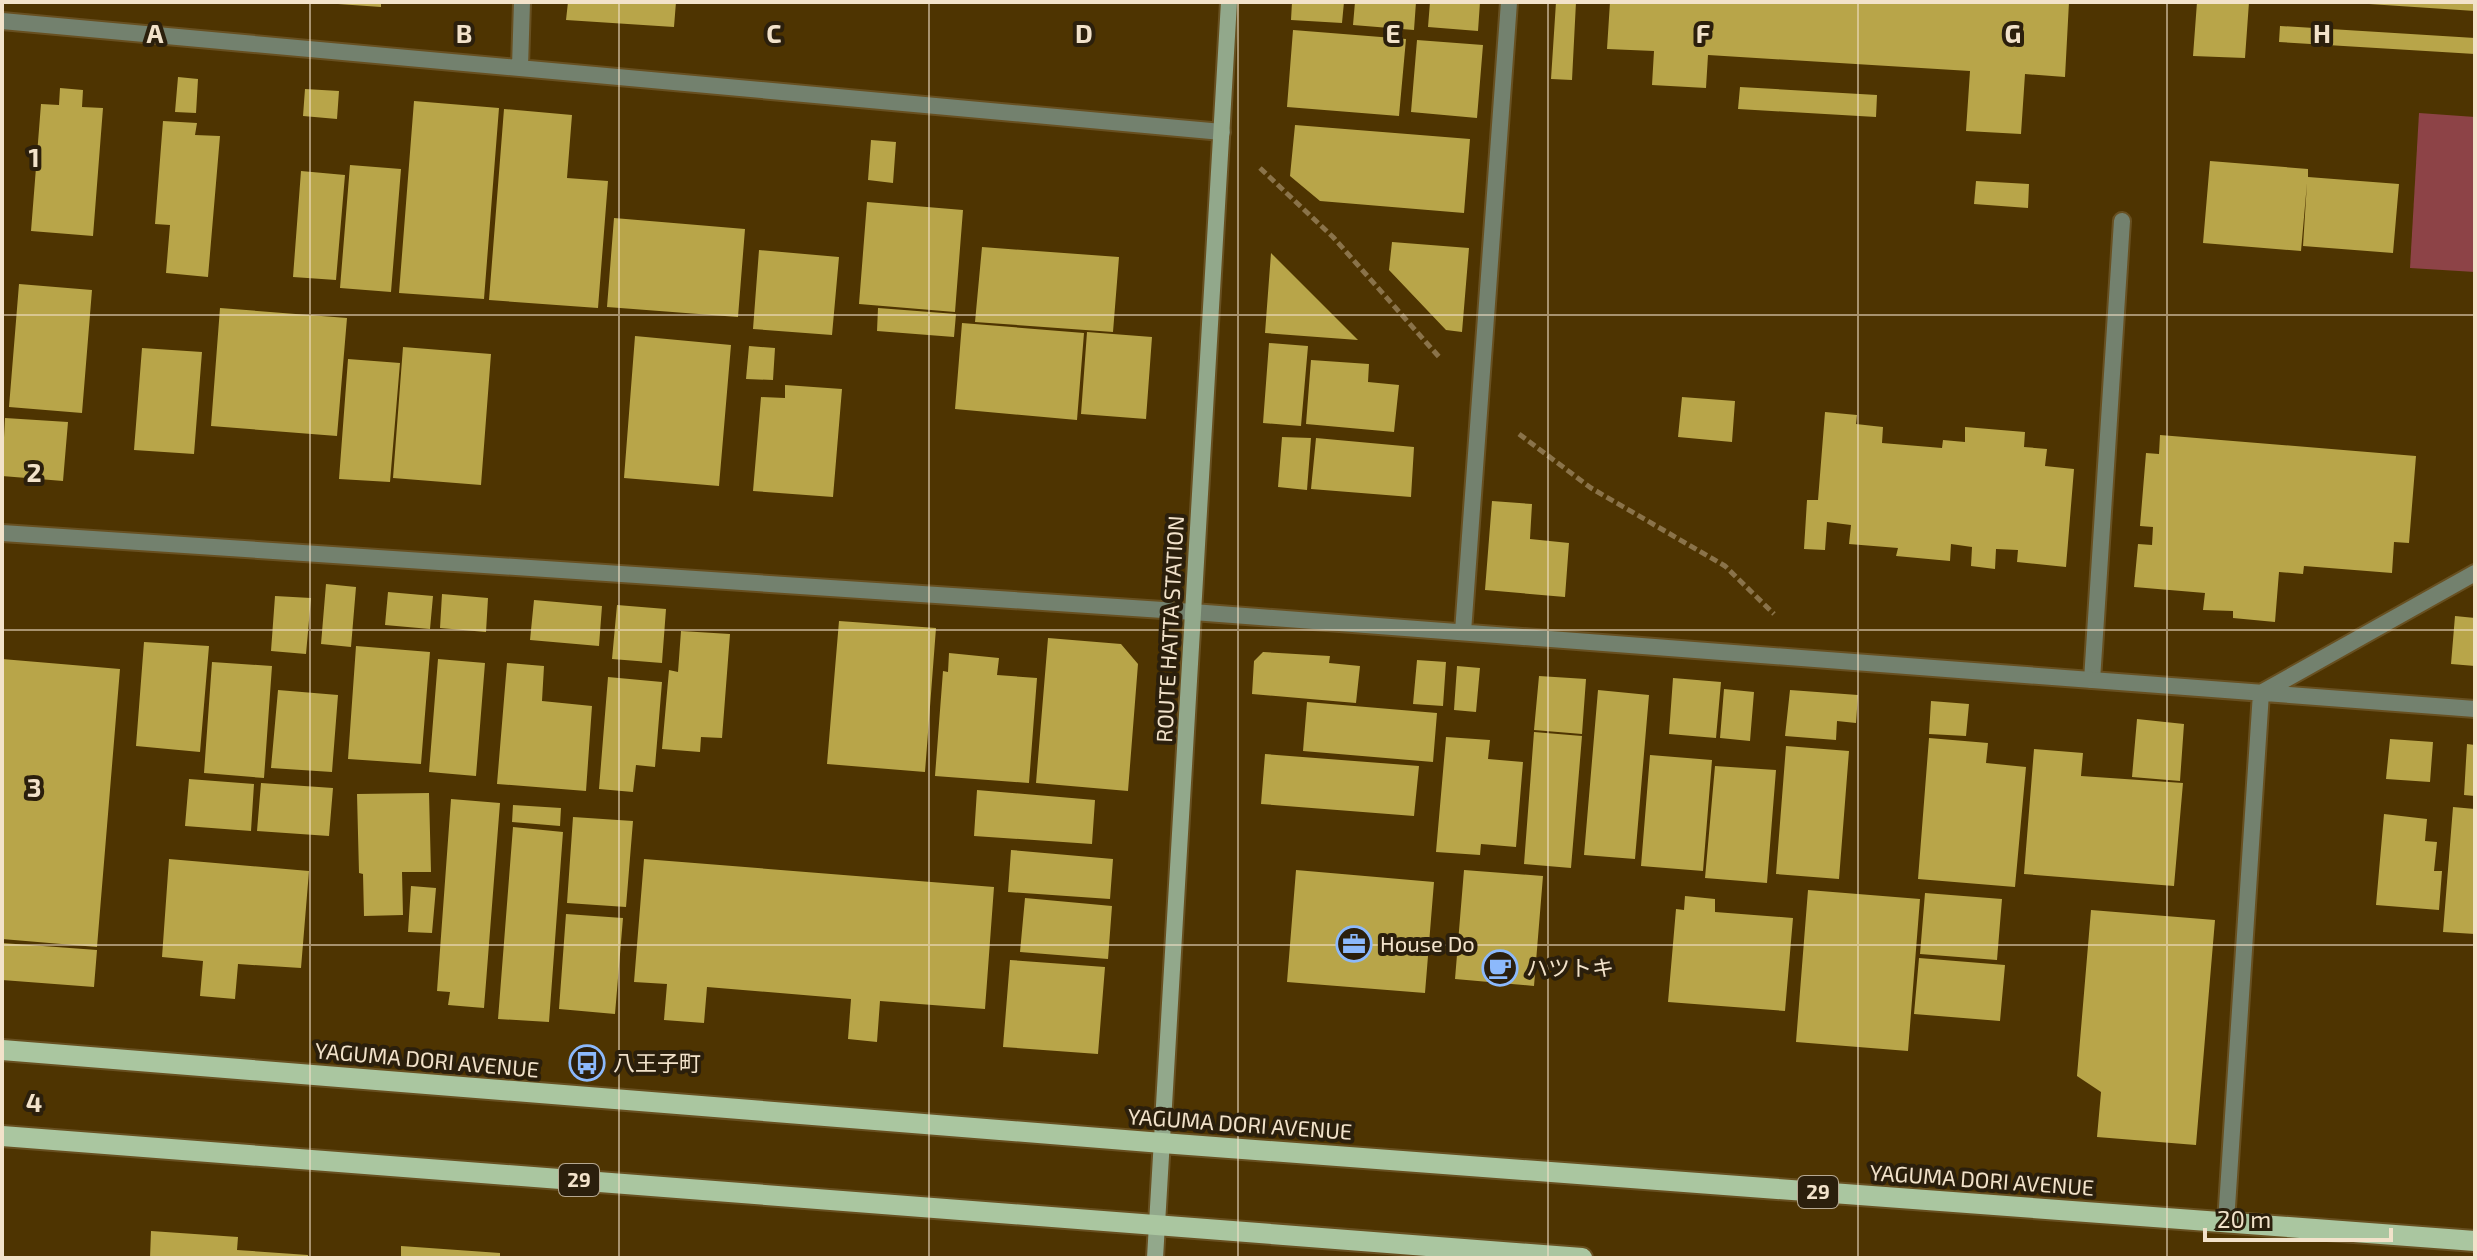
<svg xmlns="http://www.w3.org/2000/svg" width="2477" height="1260" font-family="'Exo 2','Noto Sans JP',sans-serif">
<style>
.green{fill:#8d4347}
.building{fill:#b8a549}
.lines{fill:none;stroke-linecap:round;stroke-linejoin:round}
.lane-casing{stroke:#685021;stroke-width:20}
.street-casing{stroke:#685021;stroke-width:20}
.secondary-casing{stroke:#685021;stroke-width:20}
.primary-casing{stroke:#685021;stroke-width:24}
.path{stroke:#8a734a;stroke-width:5;stroke-dasharray:8 4;stroke-linecap:butt}
.lane{stroke:#73816e;stroke-width:16}
.street{stroke:#73816e;stroke-width:16}
.secondary{stroke:#92a88b;stroke-width:16}
.primary{stroke:#aac6a0;stroke-width:20}
.grid{fill:none;stroke:#f2e2ca;stroke-width:2;stroke-opacity:0.55}
.labels{text-anchor:middle;stroke-width:8;stroke-linejoin:round;paint-order:stroke}
.shield{fill:#2b1f0c;stroke:#b6a891;stroke-width:2}
.shield-label{font-size:20px;font-weight:bold;fill:#f2e2ca}
.street-label{font-size:22px;fill:#f2e2ca;stroke:#2b1f0c}
.poi-label{font-size:22px;fill:#f2e2ca;stroke:#2b1f0c;text-anchor:start}
.grid-label{font-size:26px;text-anchor:middle;font-weight:bold;fill:#f2e2ca;stroke:#2b1f0c;stroke-width:8;stroke-linejoin:round;paint-order:stroke}
</style>
<rect width="100%" height="100%" fill="#4e3401"/>
<!-- green -->
<path class="green" d="M2419,113L2475,117V272L2410,268Z"/>
<!-- building -->
<path class="building" d="M338,2H381V7L338,4Z
M568,2H676L674,27L566,20Z
M1292,2H1344L1342,23L1291,20Z
M1355,2H1416L1414,30L1353,25Z
M1430,2H1480L1478,31L1428,27Z
M1556,2H1576L1572,80L1551,79Z
M1610,2H2069L2065,77L2025,74L2021,134L1966,131L1970,71L1708,55L1706,88L1652,85L1654,51L1607,49Z
M2197,2H2249L2245,58L2193,56Z
M2369,2H2475V11L2369,4Z
M2280,26L2475,38V54L2279,42Z
M1293,30L1406,39L1399,116L1287,107Z
M1417,40L1483,45L1477,118L1411,112Z
M178,77L198,79L196,113L175,112Z
M1740,87L1877,95L1876,117L1738,109Z
M60,88L83,90L82,107L103,108L93,236L31,231L41,104L59,105Z
M305,89L339,91L337,119L303,116Z
M414,101L499,108L484,299L399,293Z
M504,109L572,115L567,178L608,181L598,308L489,300Z
M163,121L197,123L195,135L220,136L208,277L166,273L170,225L155,224Z
M1295,125L1470,139L1464,213L1320,201L1290,176Z
M871,140L896,142L893,183L868,180Z
M2210,161L2308,169V177L2399,184L2393,253L2303,246L2307,183L2301,251L2203,243Z
M350,165L401,169L391,292L340,288Z
M301,171L345,175L336,280L293,277Z
M1976,181L2029,184L2028,208L1974,204Z
M867,202L963,210L955,312L859,304Z
M614,218L745,229L738,317L607,307Z
M1392,242L1469,248L1462,332L1446,330L1389,270Z
M982,247L1119,257L1113,332L975,322Z
M759,250L839,257L832,335L753,329Z
M1271,253L1358,340L1265,333Z
M19,284L92,290L82,413L9,407Z
M220,308L347,318L337,436L211,426Z
M878,308L956,314L954,337L877,331Z
M962,323L1084,333L1077,420L955,409Z
M1087,332L1152,337L1146,419L1081,414Z
M635,336L731,345L719,486L624,478Z
M1269,343L1308,346L1301,426L1263,423Z
M749,346L775,348L773,380L746,379Z
M403,347L491,354L481,485L393,478Z
M142,348L202,352L194,454L134,450Z
M348,359L400,363L390,482L339,479Z
M1311,360L1369,364L1368,382L1399,385L1394,432L1306,424Z
M785,385L842,389L833,497L753,491L761,397L785,398Z
M1682,397L1735,401L1732,442L1678,437Z
M1825,412L1857,415L1856,424L1883,427L1882,443L1942,448L1943,440L1965,442V427L2025,432L2024,447L2047,449L2045,466L2074,469L2066,567L2017,562L2018,550L1996,549L1995,569L1971,566L1972,547L1951,544L1950,561L1896,556L1898,548L1849,544L1851,525L1827,522L1825,550L1804,549L1807,500H1818Z
M5,418L68,422L63,481L2,476Z
M2160,435L2416,456L2409,543L2394,542L2392,573L2304,566L2303,574L2279,572L2275,622L2233,618V611L2203,610L2205,593L2134,587L2138,544L2152,545L2153,527L2140,526L2146,453L2159,454Z
M1282,437L1311,438L1307,490L1278,487Z
M1316,438L1414,447L1411,497L1311,489Z
M1492,501L1532,504L1530,539L1569,543L1565,597L1485,590Z
M326,584L356,587L351,647L321,644Z
M388,592L433,596L430,629L385,625Z
M442,594L488,598L486,632L440,628Z
M275,596L311,598L306,654L271,651Z
M534,600L602,606L599,646L530,640Z
M617,605L666,609L662,663L612,659Z
M2455,616L2475,618V666L2451,664Z
M839,621L936,628L925,772L827,764Z
M681,631L730,634L722,738L701,737L700,752L662,749L669,670L678,672Z
M1048,638L1121,644L1138,664L1128,791L1036,783Z
M144,642L209,646L200,752L136,746Z
M356,646L430,652L421,764L348,759Z
M1263,652L1330,656L1329,663L1360,666L1356,703L1252,694L1254,661Z
M949,653L999,658L997,675L1037,678L1029,783L935,776L943,671L948,672Z
M2,659L120,669L97,947L2,939Z
M438,659L485,663L476,776L429,772Z
M1417,660L1446,662L1443,706L1413,704Z
M212,662L272,666L264,778L204,773Z
M507,663L544,666L542,701L592,706L586,791L497,784Z
M1457,666L1480,668L1476,712L1454,710Z
M1539,676L1586,679L1582,734L1534,730Z
M608,677L662,682L655,767L636,765L633,792L599,789Z
M1673,678L1721,682L1716,738L1669,734Z
M1724,689L1754,692L1750,741L1720,738Z
M278,690L338,695L332,772L271,768Z
M1598,690L1649,695L1635,859L1584,855Z
M1790,690L1858,695L1856,723L1837,721L1836,740L1785,736Z
M1931,701L1969,704L1966,736L1929,734Z
M1307,702L1437,713L1433,762L1303,751Z
M2137,719L2184,724L2180,781L2132,777Z
M1534,732L1582,736L1571,868L1524,864Z
M1446,737L1490,740L1488,759L1523,762L1516,847L1481,844L1480,855L1436,852Z
M1929,738L1988,743L1986,763L2026,767L2015,887L1918,879Z
M2390,739L2433,742L2430,782L2386,779Z
M2467,744L2475,745V796L2464,795Z
M1786,746L1849,751L1839,879L1776,874Z
M2034,749L2083,753L2081,776L2183,783L2174,886L2024,874Z
M1265,754L1419,766L1414,816L1261,804Z
M1650,755L1712,760L1703,871L1641,866Z
M1715,766L1776,770L1767,883L1705,878Z
M189,779L254,784L251,831L185,826Z
M261,783L333,788L329,836L257,831Z
M977,790L1095,800L1092,844L974,836Z
M429,793L431,872H402L403,915L364,916L363,874L359,873L357,794Z
M451,799L500,803L484,1008L448,1005L450,992L437,991Z
M513,805L561,808L560,826L512,822Z
M2453,807L2475,809V934L2443,932Z
M2384,814L2427,819L2425,841L2437,842L2434,871H2442L2439,910L2376,905Z
M573,817L633,821L626,907L567,903Z
M513,827L563,832L549,1022L498,1019Z
M1011,850L1113,859L1110,899L1008,892Z
M169,859L309,871L301,968L238,964L235,999L200,996L203,961L162,957Z
M644,859L994,887L985,1009L880,1001L877,1042L848,1039L851,999L707,987L704,1023L664,1020L667,984L634,982Z
M1296,870L1434,882L1425,993L1287,982Z
M1464,870L1543,876L1534,986L1455,979Z
M411,886L436,888L432,933L408,932Z
M1808,890L1920,899L1908,1051L1796,1042Z
M1925,893L2002,899L1997,960L1920,954Z
M1685,896L1715,899V912L1793,918L1785,1011L1668,1002L1676,909L1684,910Z
M1025,898L1112,906L1108,959L1020,952Z
M2091,910L2215,920L2196,1145L2097,1137L2101,1092L2077,1076Z
M566,914L623,918L615,1014L559,1009Z
M2,943L97,950L94,987L2,980Z
M1919,958L2005,965L2000,1021L1914,1014Z
M1010,960L1105,967L1098,1054L1003,1047Z
M151,1231L238,1237L237,1250L308,1255V1258H150Z
M401,1246L500,1253V1258H401Z"/>
<g class="lines">
<defs>
<path id="lane" d="M2092,680L2122,221"/>
<path id="street" d="M2,21L1222,132
M520,67L522,2
M2,533L1193,612L2475,709
M1463,632L1509,2
M2226,1222L2261,693L2475,573"/>
<path id="secondary" d="M1155,1258L1229,2"/>
<path id="primary" d="M2,1050L1162,1143L2475,1241
M2,1136L1582,1258"/>
</defs>
<!-- lane casing -->
<use href="#lane" class="lane-casing"/>
<!-- street casing -->
<use href="#street" class="street-casing"/>
<!-- secondary casing -->
<use href="#secondary" class="secondary-casing"/>
<!-- primary casing -->
<use href="#primary" class="primary-casing"/>
<!-- path -->
<path class="path" d="M1260,168L1333,237L1440,358
M1519,434L1591,488L1725,566L1774,614"/>
<!-- lane -->
<use href="#lane" class="lane"/>
<!-- street -->
<use href="#street" class="street"/>
<!-- secondary -->
<use href="#secondary" class="secondary"/>
<!-- primary -->
<use href="#primary" class="primary"/>
</g>
<!-- grid -->
<path class="grid" d="M310,2V1258M619,2V1258M929,2V1258M1238,2V1258M1548,2V1258M1858,2V1258M2167,2V1258M2,315H2475M2,630H2475M2,945H2475"/>
<!-- icons -->
<defs>
<symbol id="office-ring" viewBox="-11 -11 22 22"><circle r="9.5" fill="#2b1f0c" stroke="#8cb9fc" stroke-width="1.5"/><path d="M-6-3h4V-5.5h4V-3h4V5H-6ZM-1-4.5V-3h2v-1.5ZM-6 0V1H6V0Z" fill="#8cb9fc"/></symbol>
<symbol id="cafe-ring" viewBox="-11 -11 22 22"><circle r="9.5" fill="#2b1f0c" stroke="#8cb9fc" stroke-width="1.5"/><path d="M-5.5-4.5H6V0H3Q3 3.5 0 3.5H-2.5Q-5.5 3.5-5.5 0ZM3-3.2v2h1.7v-2ZM-6 4.5H4V6H-6Z" fill="#8cb9fc"/></symbol>
<symbol id="bus-ring" viewBox="-11 -11 22 22"><circle r="9.5" fill="#2b1f0c" stroke="#8cb9fc" stroke-width="1.5"/><path d="M-5-6H5V4H4V6H2V4H-2V6H-4V4H-5ZM-3.5-4V0h7V-4ZM-3.5 1.2v1.5H-2V1.2ZM2 1.2v1.5H3.5V1.2Z" fill="#8cb9fc"/></symbol>
</defs>
<g fill-rule="evenodd">
<use href="#office-ring" x="1334" y="924" width="40" height="40"/>
<use href="#cafe-ring" x="1480" y="948" width="40" height="40"/>
<use href="#bus-ring" x="567" y="1043" width="40" height="40"/>
</g>
<g class="labels">
<!-- shield labels -->
<g class="shield">
<rect x="559" y="1164" width="40" height="32" rx="6"/>
<rect x="1798" y="1176" width="40" height="32" rx="6"/>
</g>
<g class="shield-label">
<text x="579" y="1187">29</text>
<text x="1818" y="1199">29</text>
</g>
<!-- street labels -->
<g class="street-label">
<text transform="translate(1170 629) rotate(-87)" y="8">ROUTE HATTA STATION</text>
<text transform="translate(427 1060) rotate(5)" y="8">YAGUMA DORI AVENUE</text>
<text transform="translate(1240 1124) rotate(4)" y="8">YAGUMA DORI AVENUE</text>
<text transform="translate(1982 1180) rotate(4)" y="8">YAGUMA DORI AVENUE</text>
</g>
<!-- poi labels -->
<g class="poi-label">
<text x="1380" y="952">House Do</text>
<text x="1526" y="976">ハツトキ</text>
<text x="613" y="1071">八王子町</text>
</g>
</g>
<g class="grid-label">
<text x="155" y="43">A</text>
<text x="464" y="43">B</text>
<text x="774" y="43">C</text>
<text x="1084" y="43">D</text>
<text x="1393" y="43">E</text>
<text x="1703" y="43">F</text>
<text x="2013" y="43">G</text>
<text x="2322" y="43">H</text>
<text x="34" y="167">1</text>
<text x="34" y="482">2</text>
<text x="34" y="797">3</text>
<text x="34" y="1112">4</text>
</g>
<!-- border -->
<rect width="2477" height="1260" fill="none" stroke="#f2e2ca" stroke-width="8"/>
<!-- scale -->
<path d="M2205 1228v12h186v-12" fill="none" stroke="#f2e2ca" stroke-width="4"/>
<text x="2217" y="1228" font-size="24" fill="#f2e2ca" stroke="#2b1f0c" stroke-width="6" paint-order="stroke">20 m</text>
</svg>
